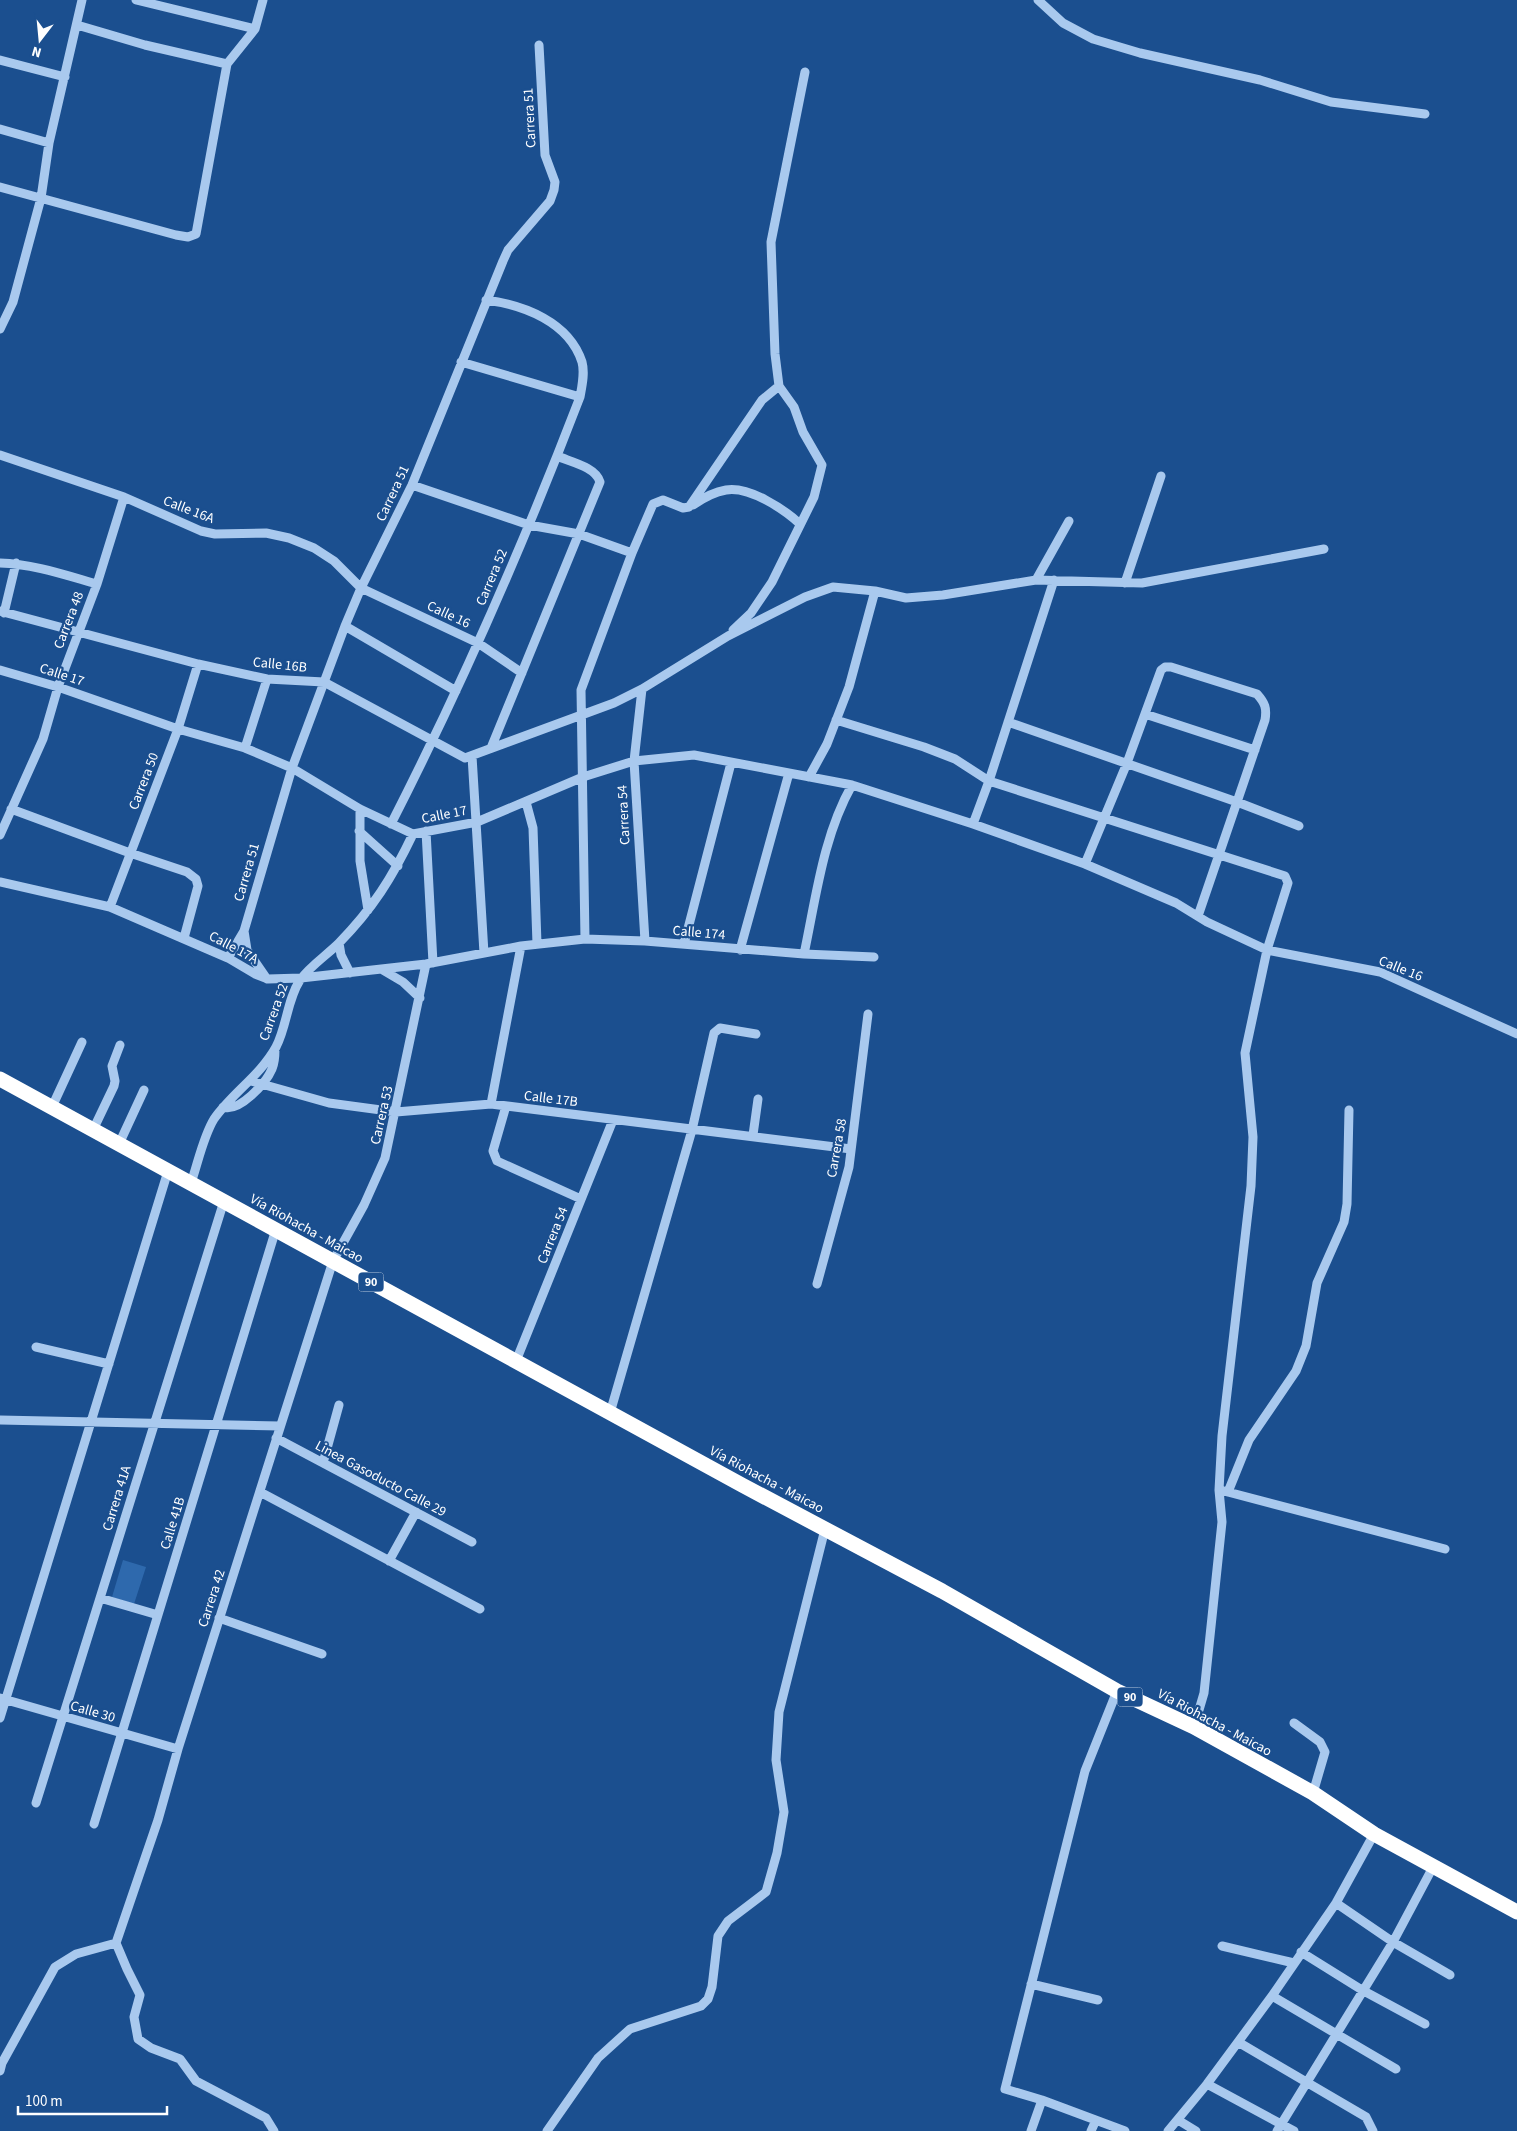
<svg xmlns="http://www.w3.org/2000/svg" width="1517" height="2131" font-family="'Source Sans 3',sans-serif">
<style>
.green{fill:#2e69ad}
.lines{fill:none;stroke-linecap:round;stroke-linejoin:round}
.minor{stroke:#a9c9ee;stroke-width:9}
.highway{stroke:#fff;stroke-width:15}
.labels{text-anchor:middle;stroke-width:4.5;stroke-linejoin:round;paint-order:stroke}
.shield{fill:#1b4f8f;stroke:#bbcadd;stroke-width:1}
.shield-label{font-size:12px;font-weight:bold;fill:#fff}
.street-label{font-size:14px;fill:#fff;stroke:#1b4f8f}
</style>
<rect width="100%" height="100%" fill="#1b4f8f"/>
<!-- green -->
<path class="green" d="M123,1560L146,1567L134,1604L112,1597Z"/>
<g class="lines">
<!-- minor -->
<path class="minor" d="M136,0L255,29
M1038,0L1063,23L1093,39L1140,53L1260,80L1331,102L1425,114
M77,25L145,45L227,64
M0,60L65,77
M0,129L49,143
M0,187L176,235L188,237L196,234L227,64L255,29L263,0
M0,329L13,302L41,198L49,143L82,0
M461,362L580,397
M0,455L124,497L201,531L215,534L266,533L289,538L314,548L334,561L361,588L478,643L522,673
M412,485L529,525L579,534L632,553
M693,505C703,498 714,492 726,490C749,486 784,509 800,524
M0,563C33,564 65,575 97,584
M1036,580L1069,521
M1125,583L1161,476
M0,611L198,664L267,679L324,682L465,758L614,703L642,689L728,636L805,597L833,587L875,591L906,598L943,595L1036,580L1142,583L1324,549
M4,613L16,563
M345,626L456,691
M733,630L751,613L772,582L814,497L822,465L803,432L794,407L779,386L775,354L771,242L805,72
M0,670L58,687L178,729L245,748L292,768L360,809L413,834L477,822L583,777L634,761L694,755L852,785L973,824L1085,864L1176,903L1207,922L1267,950L1380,972L1517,1034
M642,689L634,761L645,941
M1145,714L1255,750
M836,720L924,747L955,759L989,781L1285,876L1288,883L1267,950L1245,1053L1253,1137L1251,1186L1222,1436L1219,1490L1222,1522L1204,1693L1194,1727
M1008,722L1237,802L1299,826
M245,748L267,679
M491,748L600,482C596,467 571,462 557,456
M472,756L484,953
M809,777L827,744L849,687L875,591
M526,802L533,828L537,944
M11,809L130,853L187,872L196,879L198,886L184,938
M360,809V861L368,910
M391,824C462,685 524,543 580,397C582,386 585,373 582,362C569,322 524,305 486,300
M973,824L989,781L1054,580
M359,831L398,866
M426,831L433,963
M0,835L43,739L58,687L97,584L124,497
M1085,864L1127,763L1161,670L1165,667H1171L1257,694C1265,703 1267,708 1265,720L1198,916
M0,882L110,907L228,958L255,974L268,979L301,978L426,964L521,946L585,939L645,941L804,954L874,957
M110,907L178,729L198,664
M244,931L247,950L267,979
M585,939L581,690L632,553L653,504L663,500L683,508L689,507L762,400L779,386
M339,943L341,955L350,973
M684,944L731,763
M740,950L789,773
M804,954C816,898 823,836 852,785
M228,958L244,931L292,768L345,626L361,588L412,485L503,261L508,250L550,201L554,190L555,182L545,155L539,45
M381,969L403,982L420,998
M251,1081L329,1103L396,1112L491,1104L851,1149
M491,1104L521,946
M506,1106L493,1151L497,1161L581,1199
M52,1107L82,1042
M223,1107C239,1113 266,1083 272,1069C275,1062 275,1056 275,1049
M93,1130L114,1086L115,1081L112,1066L120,1045
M753,1135L758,1099
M119,1144L144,1090
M191,1183C198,1163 203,1137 214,1119C232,1093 260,1076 276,1047C287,1026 287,1000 300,980C310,966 327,955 339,943C373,908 392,878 413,834
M817,1284L849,1167L868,1014
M36,1347L109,1364
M516,1361L613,1120
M610,1413L692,1130L714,1033L720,1028L756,1034
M0,1420L280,1426
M276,1438L472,1542
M323,1463L339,1405
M1224,1491L1445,1549
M260,1492L480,1609
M1228,1492L1249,1440L1296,1371L1306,1346L1317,1283L1344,1222L1347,1204L1349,1110
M389,1561L416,1512
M100,1598L158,1615
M219,1618L322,1654
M1117,1691L1085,1771L1005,2089L1042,2100L1125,2131
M0,1698L178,1749
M0,1718L168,1171
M1294,1723L1320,1742L1325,1752L1313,1793
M36,1803L224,1201
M94,1824L276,1229
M1336,1903L1393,1942L1450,1975
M116,1943L158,1820L178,1749L333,1261L364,1205L385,1158L426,964
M116,1943L127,1969L140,1995L134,2017L138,2039L151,2048L180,2059L196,2081L266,2118L274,2131
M1222,1946L1294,1963
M1301,1952L1362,1990L1425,2024
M1031,1984L1098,2000
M1272,1996L1396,2069
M1238,2042L1366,2117L1373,2131
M0,2071L2,2063L55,1967L76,1954L116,1943
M1207,2084L1294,2131
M1178,2120L1196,2131
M547,2131L598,2058L630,2029L701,2006L708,1999L712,1987L718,1936L728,1921L766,1892L777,1853L784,1812L776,1760L779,1712L825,1529
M1031,2131L1042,2100
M1091,2131L1096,2120
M1168,2131L1207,2084L1272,1996L1336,1903L1374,1834
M1277,2131L1393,1942L1433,1867"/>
<!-- highway -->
<path class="highway" d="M0,1079L742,1485L942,1591L1117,1691L1194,1727L1313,1793L1374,1834L1517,1912"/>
</g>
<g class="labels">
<!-- shield labels -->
<g class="shield">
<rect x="358.5" y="1272.5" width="25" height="19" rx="4"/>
<rect x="1117.5" y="1687.5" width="25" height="19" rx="4"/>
</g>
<g class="shield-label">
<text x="371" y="1286">90</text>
<text x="1130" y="1701">90</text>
</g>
<!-- street labels -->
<g class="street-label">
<text transform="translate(529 118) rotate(-93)" y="5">Carrera 51</text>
<text transform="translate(392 493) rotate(-65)" y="5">Carrera 51</text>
<text transform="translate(189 509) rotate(21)" y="5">Calle 16A</text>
<text transform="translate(491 577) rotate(-67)" y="5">Carrera 52</text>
<text transform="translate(449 614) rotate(25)" y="5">Calle 16</text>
<text transform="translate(68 620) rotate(-69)" y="5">Carrera 48</text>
<text transform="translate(280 664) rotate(6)" y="5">Calle 16B</text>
<text transform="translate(62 674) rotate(18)" y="5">Calle 17</text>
<text transform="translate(143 781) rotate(-69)" y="5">Carrera 50</text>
<text transform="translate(444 814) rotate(-11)" y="5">Calle 17</text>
<text transform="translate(623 815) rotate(-93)" y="5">Carrera 54</text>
<text transform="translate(246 872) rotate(-74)" y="5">Carrera 51</text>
<text transform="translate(699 932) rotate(5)" y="5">Calle 174</text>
<text transform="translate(234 947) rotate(28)" y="5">Calle 17A</text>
<text transform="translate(1401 968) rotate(22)" y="5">Calle 16</text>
<text transform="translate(273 1012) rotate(-70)" y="5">Carrera 52</text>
<text transform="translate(551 1098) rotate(7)" y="5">Calle 17B</text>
<text transform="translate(381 1115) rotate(-77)" y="5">Carrera 53</text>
<text transform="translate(836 1148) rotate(-80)" y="5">Carrera 58</text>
<text transform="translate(307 1228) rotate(29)" y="5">Vía Riohacha - Maicao</text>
<text transform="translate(552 1235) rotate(-68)" y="5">Carrera 54</text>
<text transform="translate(381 1478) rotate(28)" y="5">Linea Gasoducto Calle 29</text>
<text transform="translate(767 1479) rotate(28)" y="5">Vía Riohacha - Maicao</text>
<text transform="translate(116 1498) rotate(-73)" y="5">Carrera 41A</text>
<text transform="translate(172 1523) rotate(-73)" y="5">Calle 41B</text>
<text transform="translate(211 1598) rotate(-72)" y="5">Carrera 42</text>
<text transform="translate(93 1711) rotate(16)" y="5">Calle 30</text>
<text transform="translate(1215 1722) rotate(28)" y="5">Vía Riohacha - Maicao</text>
</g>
</g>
<!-- north arrow -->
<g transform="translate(40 40) rotate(196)" stroke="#1b4f8f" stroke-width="4" paint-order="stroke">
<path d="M0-4L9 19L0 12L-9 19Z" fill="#ffffff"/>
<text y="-8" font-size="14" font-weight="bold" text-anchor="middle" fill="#ffffff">N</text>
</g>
<!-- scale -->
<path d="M18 2106v8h149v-8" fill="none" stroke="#ffffff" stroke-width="2.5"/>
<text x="25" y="2106" font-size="15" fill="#ffffff" stroke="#1b4f8f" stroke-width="4" paint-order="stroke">100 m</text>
</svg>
